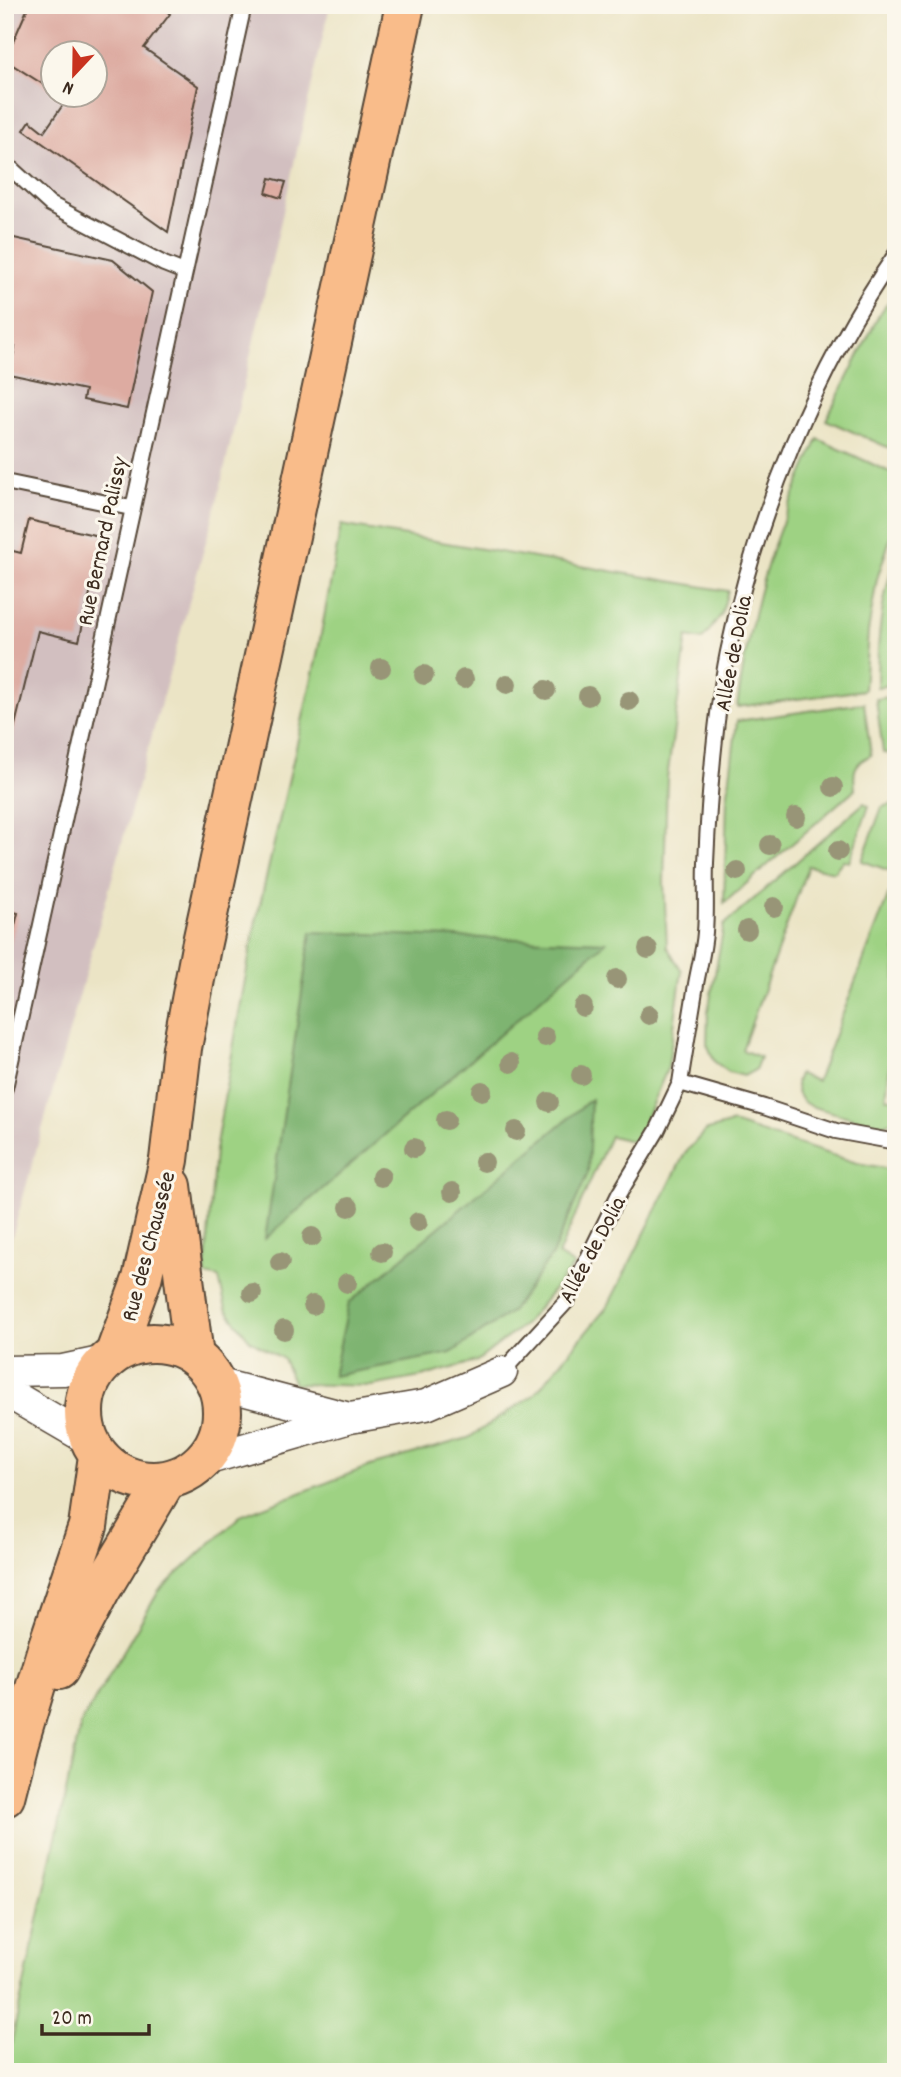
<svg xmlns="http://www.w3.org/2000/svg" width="901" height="2077" font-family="Dekko,sans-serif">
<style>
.industrial{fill:#d2bfc0;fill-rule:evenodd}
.green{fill:#9ed283;stroke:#6c7e50;stroke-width:2}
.forest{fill:#7eb471;stroke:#5c6f48;stroke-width:2}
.building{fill:#ddaba1}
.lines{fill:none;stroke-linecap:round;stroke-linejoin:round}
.service-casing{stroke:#554637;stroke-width:18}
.minor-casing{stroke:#554637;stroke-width:33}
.primary-casing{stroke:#554637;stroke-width:42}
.service{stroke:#fff;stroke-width:14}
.minor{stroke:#fff;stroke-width:30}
.primary{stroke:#f9bc8a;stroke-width:38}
.tree{fill:#989577}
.labels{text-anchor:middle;stroke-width:6;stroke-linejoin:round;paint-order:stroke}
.street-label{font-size:23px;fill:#3b2a1e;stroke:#fbf7ec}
</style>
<rect width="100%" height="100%" fill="#fbf7ec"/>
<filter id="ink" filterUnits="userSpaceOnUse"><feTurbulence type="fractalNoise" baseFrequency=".0143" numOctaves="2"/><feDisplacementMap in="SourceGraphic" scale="14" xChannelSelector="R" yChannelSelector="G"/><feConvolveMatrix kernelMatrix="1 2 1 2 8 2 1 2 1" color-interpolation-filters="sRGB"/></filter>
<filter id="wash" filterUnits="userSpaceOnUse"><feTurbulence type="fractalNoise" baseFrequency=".00686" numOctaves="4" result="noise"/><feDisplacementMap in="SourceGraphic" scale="28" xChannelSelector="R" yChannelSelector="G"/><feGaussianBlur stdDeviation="1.57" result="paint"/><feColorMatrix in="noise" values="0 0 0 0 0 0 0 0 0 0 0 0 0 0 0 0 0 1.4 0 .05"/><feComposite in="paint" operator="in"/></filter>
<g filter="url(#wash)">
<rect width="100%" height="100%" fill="#ebe4c5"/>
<!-- industrial -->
<path class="industrial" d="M5,5H330L217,502L5,1262ZM52,52H94V94H52Z"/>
<!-- green -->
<path class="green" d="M896,291V451L826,420L879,315Z
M818,439L896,475V521L877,579L868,632L864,690L737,707C745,650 758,587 778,534C790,502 804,471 818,439Z
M341,525L728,591L721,615L702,640L687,637L667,778L664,882L667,947L682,971L668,1067L636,1142L610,1136L558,1255L574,1265L526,1323L477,1361L421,1377L371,1386L294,1384L283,1359L250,1340L226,1309L219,1278L205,1275L215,1150L253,935L317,656Z
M896,555V684L877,687C877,641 881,599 896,555Z
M896,696V756H895L883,752L876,699Z
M864,703L871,755C853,764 853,771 855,789L724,903L727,800L737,721Z
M864,803L869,806L849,862L843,860L834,872L808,866L742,1050L760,1057L755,1070L744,1076L729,1072L715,1062L707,1044L708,1011L724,925Z
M896,803V873L862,861L882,807Z
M889,894L896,896V1013L886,1098L896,1100V1119C895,1119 887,1124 886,1124C877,1125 812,1108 805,1103C795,1095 794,1084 799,1074L817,1081Z
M732,1123L857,1163L896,1170V2072H5L81,1723L159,1591L240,1516L370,1466L468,1438L534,1395L608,1306L685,1153L705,1131Z"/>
<!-- forest -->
<path class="forest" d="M311,932L606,942L265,1239Z
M591,1099L588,1173L552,1255L512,1311L451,1353L333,1376L349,1303Z"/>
<g id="blocks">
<!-- building -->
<path class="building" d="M29,5H160L170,14L144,48L198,86L168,232L24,130L30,121L44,132L67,99L60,94H94V52H52V90L5,60Z
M270,178L286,182L281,198L266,193Z
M5,236L113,260L152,292L127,409L83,400L85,390L9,374L15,347L5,345Z
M29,520L103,537L79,641L38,631L6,762L5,549L21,553Z
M5,910L18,913L6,962H5Z"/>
</g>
</g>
<g filter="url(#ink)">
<use href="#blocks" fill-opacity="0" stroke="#554637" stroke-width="2"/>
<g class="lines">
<defs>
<path id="service" d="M5,163L50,204L164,264L184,272
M5,482L131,508
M680,1083C685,1050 691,1017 696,984C699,967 704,949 705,932C707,909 705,886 706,863C709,793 714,721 728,652C756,516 816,368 896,254
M5,1088L244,5
M502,1372L567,1301L619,1194L657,1131L680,1083L764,1107L836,1131L896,1142"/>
<path id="minor" d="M5,1371L63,1370L105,1361
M216,1383L349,1418
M5,1391L89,1440
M202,1461L350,1418L426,1405L502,1372"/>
<path id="primary" d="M172,1186L194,1356
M84 1412a69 69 0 1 1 138 0a69 69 0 1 1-138 0Z
M115,1353L142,1279L169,1160L182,1048L201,947L405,5
M59,1670L101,1590L166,1481
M5,1797L19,1742L47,1648L88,1526L98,1456"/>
</defs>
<!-- service casing -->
<use href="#service" class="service-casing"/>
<!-- minor casing -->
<use href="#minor" class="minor-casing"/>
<!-- primary casing -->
<use href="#primary" class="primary-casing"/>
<!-- service -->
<use href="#service" class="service"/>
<!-- minor -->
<use href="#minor" class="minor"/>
<!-- primary -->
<use href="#primary" class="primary"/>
</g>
<!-- trees -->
<g class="tree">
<circle cx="381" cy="668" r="10"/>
<circle cx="424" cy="675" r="10"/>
<circle cx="464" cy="679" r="10"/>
<circle cx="507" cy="684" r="10"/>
<circle cx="546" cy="690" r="10"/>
<circle cx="588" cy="696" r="10"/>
<circle cx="629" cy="701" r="10"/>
<circle cx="833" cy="787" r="10"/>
<circle cx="796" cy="817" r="10"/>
<circle cx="770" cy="845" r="10"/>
<circle cx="838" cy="851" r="10"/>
<circle cx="737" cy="871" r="10"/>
<circle cx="774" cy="907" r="10"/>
<circle cx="747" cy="930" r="10"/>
<circle cx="648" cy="949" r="10"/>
<circle cx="617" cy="979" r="10"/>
<circle cx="583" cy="1007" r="10"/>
<circle cx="649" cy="1015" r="10"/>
<circle cx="545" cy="1037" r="10"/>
<circle cx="511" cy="1063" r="10"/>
<circle cx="581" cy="1075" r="10"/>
<circle cx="482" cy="1091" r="10"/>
<circle cx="549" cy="1102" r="10"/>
<circle cx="446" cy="1120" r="10"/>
<circle cx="516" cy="1131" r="10"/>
<circle cx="414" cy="1148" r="10"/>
<circle cx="484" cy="1162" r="10"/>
<circle cx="381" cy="1177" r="10"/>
<circle cx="452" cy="1192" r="10"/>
<circle cx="349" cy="1207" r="10"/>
<circle cx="418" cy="1222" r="10"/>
<circle cx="312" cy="1237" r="10"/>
<circle cx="382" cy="1252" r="10"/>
<circle cx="280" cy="1262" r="10"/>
<circle cx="347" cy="1283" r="10"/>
<circle cx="252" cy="1293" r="10"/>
<circle cx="313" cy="1305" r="10"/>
<circle cx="284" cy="1330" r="10"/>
</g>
</g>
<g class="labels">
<!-- street labels -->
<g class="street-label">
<text transform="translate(101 541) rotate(-78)" y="8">Rue Bernard Palissy</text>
<text transform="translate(732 653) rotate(-79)" y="8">Allée de Dolia</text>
<text transform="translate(147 1246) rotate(-75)" y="8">Rue des Chaussée</text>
<text transform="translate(591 1249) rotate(-62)" y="8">Allée de Dolia</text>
</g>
</g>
<!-- margin -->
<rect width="901" height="2077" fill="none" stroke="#fbf7ec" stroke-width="28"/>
<!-- north arrow -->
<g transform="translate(74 74) rotate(202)"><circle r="33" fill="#fbf7ec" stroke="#aea59a" stroke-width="2"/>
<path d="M0-5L12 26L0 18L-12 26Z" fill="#c8321e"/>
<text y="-10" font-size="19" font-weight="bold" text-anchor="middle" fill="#3b2a1e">N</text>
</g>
<!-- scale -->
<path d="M42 2024v10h107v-10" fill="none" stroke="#3b2a1e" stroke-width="3.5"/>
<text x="52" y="2024" font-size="21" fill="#3b2a1e" stroke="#fbf7ec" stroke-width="5" paint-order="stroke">20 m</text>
</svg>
